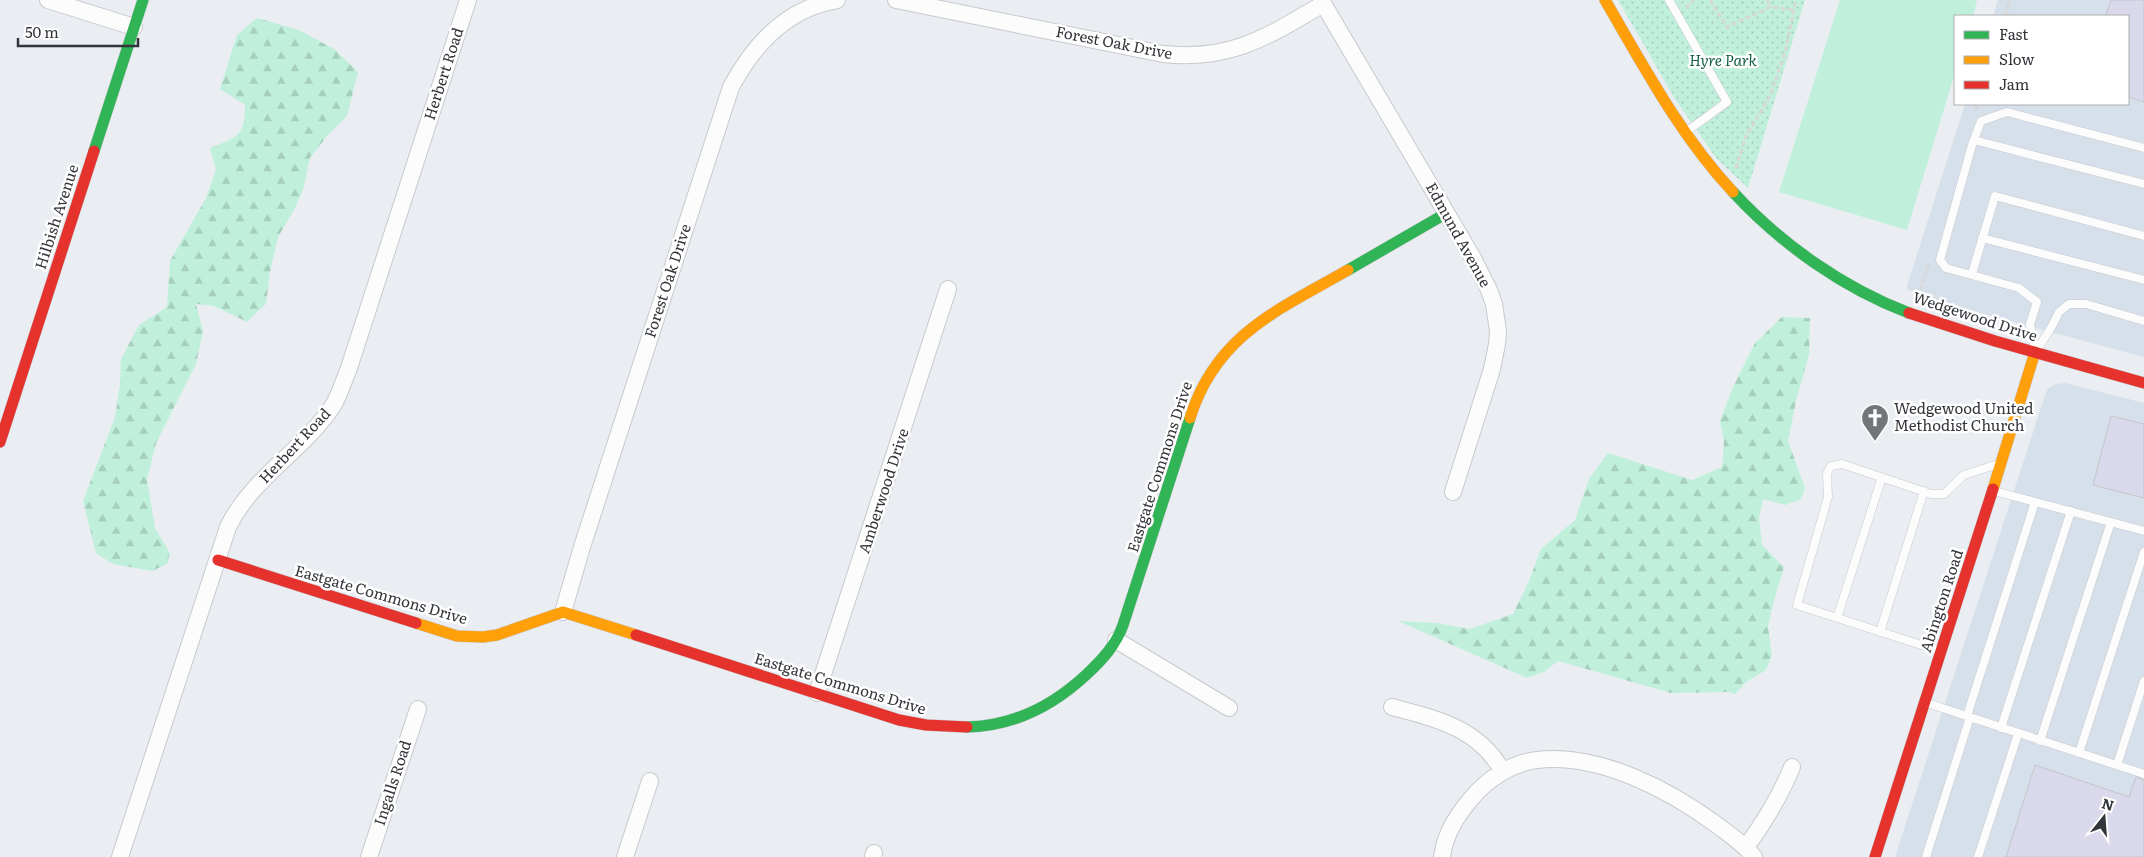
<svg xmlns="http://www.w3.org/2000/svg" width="2144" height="857" font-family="Literata,serif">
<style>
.built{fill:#d6e0ea}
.grass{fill:url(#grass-dots)}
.forest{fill:url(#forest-firs)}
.garden{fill:#c0f0db}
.building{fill:#d9d9eb;stroke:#c3c5c9}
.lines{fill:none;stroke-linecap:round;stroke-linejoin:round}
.lane-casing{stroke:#c7c9cd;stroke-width:9}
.street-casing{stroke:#c7c9cd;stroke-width:18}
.fast-casing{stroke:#c7c9cd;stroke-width:12}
.slow-casing{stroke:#c7c9cd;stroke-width:12}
.jam-casing{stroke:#c7c9cd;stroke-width:12}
.path{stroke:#d7d8da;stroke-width:3;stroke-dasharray:5 2.5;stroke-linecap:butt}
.lane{stroke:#fcfcfd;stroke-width:8}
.street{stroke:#fcfcfd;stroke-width:16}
.fast{stroke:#30b455;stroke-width:11}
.slow{stroke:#ff9f0a;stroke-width:11}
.jam{stroke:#e5322d;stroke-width:11}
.labels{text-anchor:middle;stroke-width:5;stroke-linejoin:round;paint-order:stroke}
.street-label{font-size:15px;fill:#323539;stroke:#fff}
.park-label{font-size:15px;font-style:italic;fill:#135e41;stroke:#fff}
.poi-label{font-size:15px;fill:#323539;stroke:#fff;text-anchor:start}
</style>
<defs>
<pattern id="grass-dots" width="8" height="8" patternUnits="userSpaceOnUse" patternTransform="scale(1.25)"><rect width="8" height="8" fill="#c0f0db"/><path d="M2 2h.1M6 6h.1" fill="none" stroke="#a5cebd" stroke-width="1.8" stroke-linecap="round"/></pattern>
<pattern id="forest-firs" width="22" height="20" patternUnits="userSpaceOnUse" patternTransform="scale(1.25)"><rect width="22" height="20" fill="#c0f0db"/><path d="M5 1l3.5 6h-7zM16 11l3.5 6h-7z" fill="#a5cebd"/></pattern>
</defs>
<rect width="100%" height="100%" fill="#eaeef3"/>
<!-- built -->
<path class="built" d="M1998,0H2144V357L1950,305L1906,289L1965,104H2128V16H1993Z
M2065,383L2144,403V857H1895L2047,389L2056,384Z"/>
<!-- grass -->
<path class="grass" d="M1618,0H1805L1748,188L1716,158L1675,99Z"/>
<!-- forest -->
<path class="forest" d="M257,18L299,30L334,49L358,72L347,116L327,136L310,158L303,190L294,210L278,237L270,272L266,304L247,322L214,306L196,304L203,331L196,364L156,443L147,480L155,528L170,553L167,564L152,571L113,564L96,553L83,501L115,417L120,384L121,359L139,325L167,307L170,261L206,198L216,170L210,148C237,137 245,137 245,105L220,89L237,35Z
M1782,317L1810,318L1809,355L1796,401L1788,441L1805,488L1801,499L1785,505L1763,499L1759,518L1762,545L1784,567L1773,604L1768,627L1772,655L1766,670L1746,682L1735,694L1729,692L1671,693L1558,661L1544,672L1527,678L1398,621L1437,623L1470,629L1513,614L1529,581L1541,549L1575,520L1589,479L1608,453L1692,480L1722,467L1724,442L1720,421L1733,387L1755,343Z"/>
<!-- garden -->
<path class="garden" d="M1840,0H1977L1973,16H1955V73L1907,230L1779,192Z"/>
<!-- building -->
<path class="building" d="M2111,0H2144V102L2128,97V16H2106Z
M2111,416L2144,424V498L2093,485Z
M2035,765L2129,797L2136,777L2144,780V857H2006Z"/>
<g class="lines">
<defs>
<path id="lane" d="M1669,0L1727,102L1686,132
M1974,140L2144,184
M1982,238L2144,280
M1972,274L1995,196L2144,236
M2035,350L2030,324L2037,302L2019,288L1946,268L1940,260L1972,145L1981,121L2007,112L2144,148
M2036,351L2051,328L2059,312L2069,304H2086L2144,321
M1994,491L2144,531
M1837,618L1882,477
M1880,632L1924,491
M1940,651L1797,605L1828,497L1827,473L1831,466L1842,464L1931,494H1944L1964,475L1995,465
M1927,703L2144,774
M1967,716L2035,502
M2001,728L2071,511
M2040,741L2111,522
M2079,753L2144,552
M2117,765L2144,681
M1926,857L1970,717
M1978,857L2018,734"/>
<path id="street" d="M48,0L134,27
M896,0L1163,54C1231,61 1267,37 1323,4
M1321,0L1473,258L1489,290L1494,304L1498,331L1497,344L1492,369L1453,492
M563,612L582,547L731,87C754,44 787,8 837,0
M1116,640L1229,708
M817,693L948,289
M1392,707C1437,719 1479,728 1503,772
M1746,847C1765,821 1780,797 1792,767
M120,857L228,527C252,477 305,450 334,404C340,393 344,380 349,368L468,0
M369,857L418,709
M625,857L650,781
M873,857L874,853
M1442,857C1445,834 1456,817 1470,800C1486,780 1511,763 1537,760C1599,753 1668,789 1717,825C1730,835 1744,844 1754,857"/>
<path id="fast" d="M94,151L143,0
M1733,192C1781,244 1843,288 1909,313
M1348,270L1445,214
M967,727C1013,726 1053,706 1087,674C1102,660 1116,645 1123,625L1190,418"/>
<path id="slow" d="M1605,0C1644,67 1680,135 1733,192
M1190,418C1216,335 1278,310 1348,270
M1993,489L2035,352
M416,623L457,636L483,637L497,635L563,612L636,635"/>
<path id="jam" d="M1909,313L1995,341L2144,383
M0,442L94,151
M218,560L416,623
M636,635L899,720L926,725L967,727
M1875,857L1993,489"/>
</defs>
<!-- lane casing -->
<use href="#lane" class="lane-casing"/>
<!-- street casing -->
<use href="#street" class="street-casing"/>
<!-- fast casing -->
<use href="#fast" class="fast-casing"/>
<!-- slow casing -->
<use href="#slow" class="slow-casing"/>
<!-- jam casing -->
<use href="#jam" class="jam-casing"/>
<!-- path -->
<path class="path" d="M1710,0L1727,27L1770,7L1794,10
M1767,0L1770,7
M1686,8L1694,0
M2005,16L2010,0
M1975,111L1978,104
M1736,168L1746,136L1770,96L1785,53L1796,0
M1918,297L1929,263"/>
<!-- lane -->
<use href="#lane" class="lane"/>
<!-- street -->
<use href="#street" class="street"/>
<!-- fast -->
<use href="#fast" class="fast"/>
<!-- slow -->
<use href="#slow" class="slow"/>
<!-- jam -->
<use href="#jam" class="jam"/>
</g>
<!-- icons -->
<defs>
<symbol id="church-pin" viewBox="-11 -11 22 30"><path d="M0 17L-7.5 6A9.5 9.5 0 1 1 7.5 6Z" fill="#72767a" stroke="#fff"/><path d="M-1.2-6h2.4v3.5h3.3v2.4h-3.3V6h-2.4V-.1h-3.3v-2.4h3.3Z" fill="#fff"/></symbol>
</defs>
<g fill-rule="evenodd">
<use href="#church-pin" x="1859" y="402" width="32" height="43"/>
</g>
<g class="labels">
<!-- street labels -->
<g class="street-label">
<text transform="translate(1114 43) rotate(11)" y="5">Forest Oak Drive</text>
<text transform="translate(444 74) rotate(-72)" y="5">Herbert Road</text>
<text transform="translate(57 217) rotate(-72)" y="5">Hilbish Avenue</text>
<text transform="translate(1458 235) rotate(61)" y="5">Edmund Avenue</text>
<text transform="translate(668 281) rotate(-72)" y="5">Forest Oak Drive</text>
<text transform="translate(1975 317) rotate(18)" y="5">Wedgewood Drive</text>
<text transform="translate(295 446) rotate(-47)" y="5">Herbert Road</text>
<text transform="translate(1160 467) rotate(-72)" y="5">Eastgate Commons Drive</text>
<text transform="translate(884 491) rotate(-72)" y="5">Amberwood Drive</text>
<text transform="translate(381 595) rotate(16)" y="5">Eastgate Commons Drive</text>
<text transform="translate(1942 601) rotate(-72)" y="5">Abington Road</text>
<text transform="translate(840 684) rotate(17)" y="5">Eastgate Commons Drive</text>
<text transform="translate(393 783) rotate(-72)" y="5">Ingalls Road</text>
</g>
<!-- park labels -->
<g class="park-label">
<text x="1723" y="66">Hyre Park</text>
</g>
<!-- poi labels -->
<g class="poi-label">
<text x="1894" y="414">Wedgewood United<tspan x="1894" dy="17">Methodist Church</tspan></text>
</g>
</g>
<!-- legend -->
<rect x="1954" y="15" width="175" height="90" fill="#ffffff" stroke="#adaeb0"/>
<rect x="1964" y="31" width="25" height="8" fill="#30b455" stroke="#adaeb0"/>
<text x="1999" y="40" font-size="15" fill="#323539">Fast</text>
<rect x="1964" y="56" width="25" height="8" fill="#ff9f0a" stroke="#adaeb0"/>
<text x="1999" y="65" font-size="15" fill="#323539">Slow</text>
<rect x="1964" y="81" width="25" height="8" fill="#e5322d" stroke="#adaeb0"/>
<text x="1999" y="90" font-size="15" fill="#323539">Jam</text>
<!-- north arrow -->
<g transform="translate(2104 817) rotate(17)" stroke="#ffffff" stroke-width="4" paint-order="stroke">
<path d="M0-4L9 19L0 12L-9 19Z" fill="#323539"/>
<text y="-8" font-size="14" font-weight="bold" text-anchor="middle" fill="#323539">N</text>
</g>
<!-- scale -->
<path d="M18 38v8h120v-8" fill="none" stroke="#323539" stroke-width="2.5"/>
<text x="25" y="38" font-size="15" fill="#323539" stroke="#ffffff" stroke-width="4" paint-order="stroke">50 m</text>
</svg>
